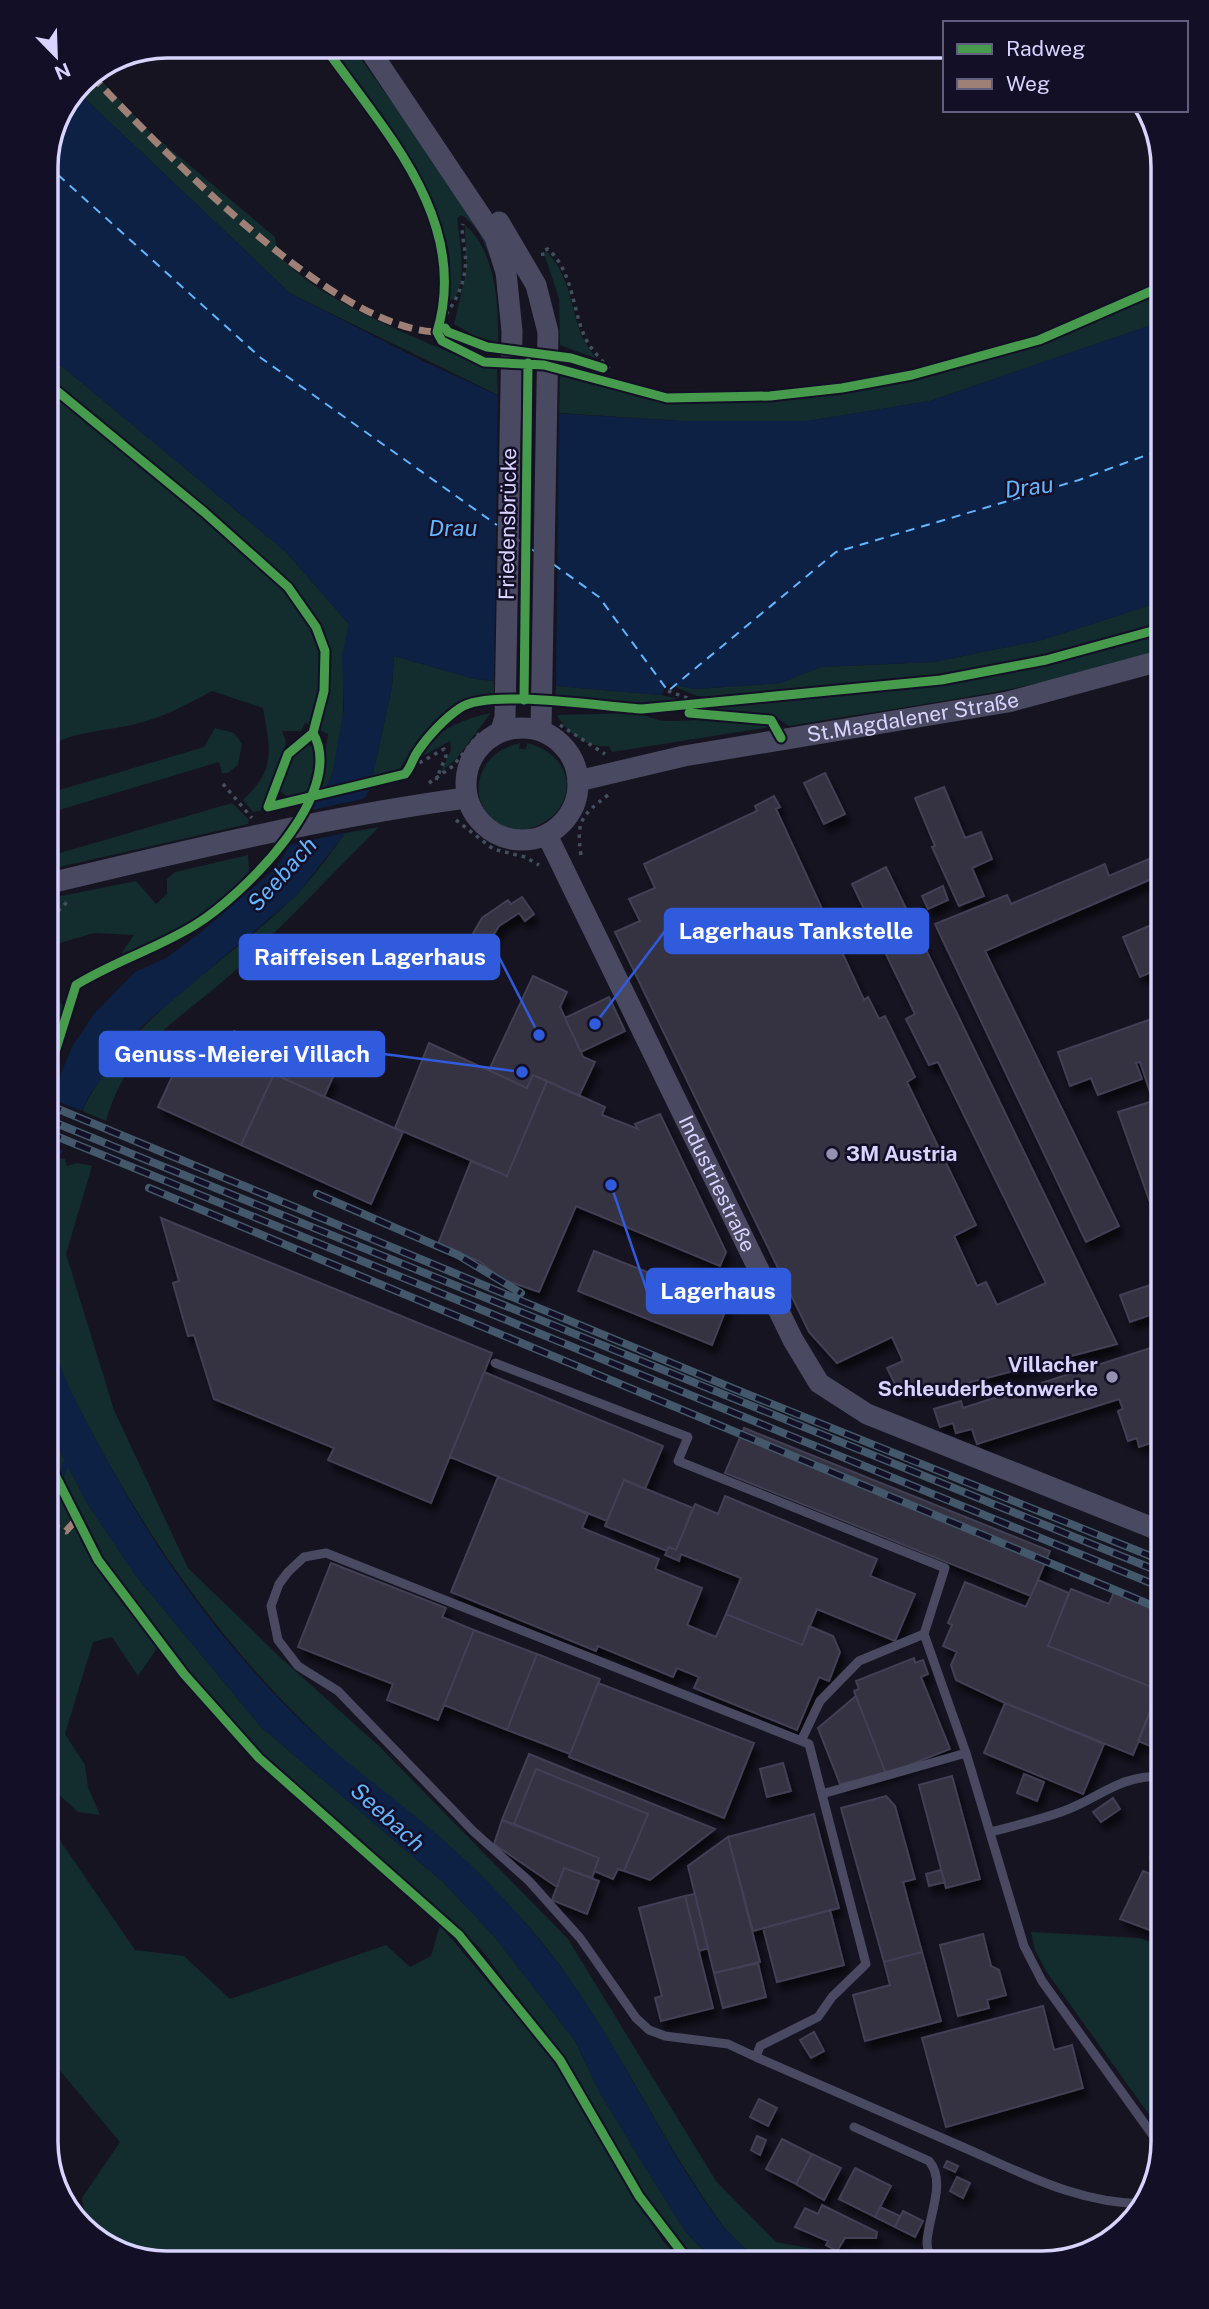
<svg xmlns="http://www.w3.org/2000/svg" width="1209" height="2309" font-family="'Public Sans',sans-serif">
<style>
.green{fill:#132c2d}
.water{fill:#0d2144}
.pier{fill:#161421}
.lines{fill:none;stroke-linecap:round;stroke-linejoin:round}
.stream{stroke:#0d2144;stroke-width:6}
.ferry{stroke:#62b6ff;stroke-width:2;stroke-dasharray:9 7;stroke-linecap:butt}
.building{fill:#343243;stroke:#433f54;stroke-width:2;filter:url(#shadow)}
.path{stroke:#44505f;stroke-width:3.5;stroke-dasharray:3.5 5;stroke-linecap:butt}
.service{stroke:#4a4962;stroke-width:9}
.tertiary{stroke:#4a4962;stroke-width:21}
.rail-casing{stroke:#43596b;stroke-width:8}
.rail{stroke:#130f26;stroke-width:5;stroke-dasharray:16;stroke-linecap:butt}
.quiet{stroke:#9e8076;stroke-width:7;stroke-dasharray:14 7;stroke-linecap:butt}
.cycleway-casing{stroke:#130f26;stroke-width:13}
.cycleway{stroke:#469c4c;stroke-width:9}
.poi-dot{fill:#9591b1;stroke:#130f26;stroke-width:2.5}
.labels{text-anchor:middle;stroke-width:5;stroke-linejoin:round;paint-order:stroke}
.street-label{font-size:21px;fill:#d9d4ff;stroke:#130f26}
.poi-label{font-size:21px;font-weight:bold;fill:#d9d4ff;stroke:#130f26;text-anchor:start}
.water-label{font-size:23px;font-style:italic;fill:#62b6ff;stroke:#130f26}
.rim{fill:none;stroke:#d9d4ff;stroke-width:3.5}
.leader{fill:none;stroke:#305bdc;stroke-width:2.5}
.callout-dot{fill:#305bdc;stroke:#130f26;stroke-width:2.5}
.callout{fill:#305bdc;stroke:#305bdc;stroke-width:2.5}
.callout-label{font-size:23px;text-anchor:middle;font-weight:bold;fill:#fff}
</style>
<defs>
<filter id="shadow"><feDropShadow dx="4.5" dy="8" stdDeviation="3.5" flood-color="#0009"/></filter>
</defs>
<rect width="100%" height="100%" fill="#161421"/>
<!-- green -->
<path class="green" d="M356,52L465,204L491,248L498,282C491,261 482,226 461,215L457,218C459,235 470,296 449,301C446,283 453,266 448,248C431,173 378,114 335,53Z
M94,73L151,133L275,237C276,244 277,253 281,257C318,301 430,344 484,366H497L498,395L291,294L77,91L81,81Z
M465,225C496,251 499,306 498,343L475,336L454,324L466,272Z
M546,251C570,275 570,305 581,334C584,343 592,351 595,358L560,345L559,299L544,253Z
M1163,291V321L930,401L808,421H681L559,413L560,371L656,401L686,403L789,399L841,392L1028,348Z
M46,353L285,551L349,624C337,679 353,739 325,790L320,791L328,734L305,723L301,731H282L286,742L284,752L260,811L253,812L243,800C277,768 270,750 263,708L212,691C188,704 164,717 136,724C102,732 79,730 46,747V482L51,476L46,471Z
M1163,601V621C1091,646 1012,666 935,677C862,687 786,691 712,697L697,696L668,684L696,689L780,683L821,667L933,662L1042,640Z
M1163,630V649C1043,691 914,704 789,726L775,717L697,708L941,683L1122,645Z
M394,656L475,679L494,681V694C483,697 471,698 461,702C433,714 413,749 397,773L372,779L392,686Z
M556,686L661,695L687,701C645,712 598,701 555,695Z
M491,713L456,759L441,772L451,750L450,741L421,757C429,732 468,717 491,713Z
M636,713C647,716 657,721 668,721C688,722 758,712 770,727L612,752L609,746C590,749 566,733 557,715Z
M215,728L234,733L242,744L238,765L228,773H222L219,762L46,814V794L204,747Z
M520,743L519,749H526L527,743C585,758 577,822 519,831C464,821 466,755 520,743Z
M308,745L314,746L316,753L314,774L308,794L290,798L281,792C280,774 292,754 308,745Z
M232,803L249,820L248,824L46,870V857Z
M379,827C333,874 287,921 239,967C182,1020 129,1041 106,1121L82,1111C128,1016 222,968 295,896C313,878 330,854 345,833Z
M248,855L249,871C231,895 186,930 158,942C146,947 133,950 121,954L134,935L94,933L46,947V899L136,881L156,904L167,894V879L175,872Z
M51,988L64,1008L46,1068V989Z
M59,1158L65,1159L67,1166L78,1163L92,1166L66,1254L114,1410L188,1568L282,1659L380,1747L568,1939L716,2181L776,2242L889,2263H760C746,2249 729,2235 718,2219C650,2124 606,2015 529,1927C501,1895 469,1862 437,1835C399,1802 357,1774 321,1739C229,1652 156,1552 96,1440C78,1405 55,1367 48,1327C38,1273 45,1210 59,1158Z
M46,1424L87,1503L136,1576L261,1727L443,1882L494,1936L575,2041L599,2091L643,2164L686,2232L716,2263H696L646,2198L562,2055L480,1948L283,1774L206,1695L162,1641L138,1676L112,1637L93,1642L65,1734L85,1765L88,1787L100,1815L78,1812L56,1792L46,1809Z
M46,1820L135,1950L184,1956L230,1999L386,1945L410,1967L431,1956L440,1925L540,2044L564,2077L623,2180L663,2241L683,2263H486L498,2250L447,2249L441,2263H160L99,2243L87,2228L82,2198L120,2142L46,2054Z
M1031,1932L1140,1938L1163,1947V2120L1158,2127L1046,1971L1035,1950Z"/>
<!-- water -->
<path class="water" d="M77,91L291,294L427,363L535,412L681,421H808L930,401L1163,321V601L1042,640L933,662L821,667L780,683L696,689L668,684L661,695L475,679L394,656L392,686L370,789L345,833L297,895L141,1027L90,1094L59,1158L46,1209V1108L73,1045L94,1014L135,972L166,958L200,933L276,868L332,776L344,708L342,655L349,624L285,551L46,353V160Z
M46,1310C52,1362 80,1409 104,1455C161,1561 234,1662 325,1743C362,1776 404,1805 442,1839C481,1873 518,1912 550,1953C616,2036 656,2135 718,2220C730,2236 747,2249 760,2263H716L686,2232L643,2164L599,2091L575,2041L494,1936L443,1882L261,1727L136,1576L87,1503L46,1424Z"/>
<!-- pier -->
<path class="pier" d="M498,391L535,408L559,410L556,689L494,684Z
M375,778L374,788L313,802L320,791Z
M371,797L349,832L285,846L308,811Z
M46,1097L85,1112L66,1152L46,1144Z"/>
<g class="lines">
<!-- stream -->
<path class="stream" d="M55,1492L68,1458"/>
<!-- ferry -->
<path class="ferry" d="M46,164L261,358L497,525
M519,540L534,551
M553,564L599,597L668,691L836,552L1079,480L1163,449"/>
</g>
<!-- building -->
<path class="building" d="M825,773L845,814L824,824L804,783Z
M944,787L965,838L981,832L992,859L972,868L984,896L959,906L932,847L935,846L915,798Z
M774,796L780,807L776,809L864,1000L868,997L879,1019L885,1016L915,1077L907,1082L976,1225L954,1236L977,1286L986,1282L997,1305L1046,1283L938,1062L929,1065L906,1019L915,1014L852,884L886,867L1117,1344L944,1389L899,1392L887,1368L903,1361L892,1337L837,1363L809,1332L615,932L640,921L629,899L655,888L644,864L757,811L755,806Z
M1163,853V874L985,951L1119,1226L1086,1242L935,924L1007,895L1011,904L1105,864L1109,876Z
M943,886L948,900L928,909L922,896Z
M522,897L534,914L525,921L519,913L499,926L482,953L467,944L482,918L508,900L511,904Z
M1163,920V967L1140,977L1123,937Z
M533,976L567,992L560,1007L583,1057L595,1062L579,1096L533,1075L527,1088L489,1070Z
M609,997L625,1031L581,1052L565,1018Z
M1163,1015V1204L1152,1208L1118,1112L1153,1101L1140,1062L1136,1063L1142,1079L1098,1095L1091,1078L1070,1086L1058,1052Z
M234,1031L333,1077L324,1097L225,1051Z
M191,1036L274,1074L241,1145L158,1107Z
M429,1043L527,1088L533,1075L547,1081L507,1176L395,1128Z
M274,1074L403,1132L371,1204L241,1145Z
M547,1081L605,1107L602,1115L638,1129L635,1124L660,1114L726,1252L720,1266L576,1206L539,1292L502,1279L479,1261L438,1244L471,1161L507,1176Z
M161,1218L492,1353L431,1503L328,1460L334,1448L214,1399L194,1335L188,1336L173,1283L179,1281Z
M594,1251L728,1304L712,1345L578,1291Z
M1163,1267V1280L1158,1282L1154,1271Z
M1153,1284L1162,1311L1130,1322L1120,1295Z
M1160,1345L1163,1355V1439L1139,1447L1137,1438L1128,1441L1118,1411L1123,1409L1119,1399L977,1444L972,1429L956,1433L953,1423L940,1427L934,1409L961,1401L963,1408Z
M484,1372L663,1446L645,1489L624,1480L607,1521L450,1457Z
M744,1428L1050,1551L1031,1596L725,1473Z
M498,1477L588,1514L582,1528L659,1559L655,1569L702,1588L687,1625L716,1637L726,1614L802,1645L809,1626L833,1636L840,1652L829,1681L819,1677L797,1730L694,1688L699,1677L677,1668L673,1677L598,1646L596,1651L451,1592Z
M624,1480L693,1508L676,1550L669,1547L667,1551L605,1526Z
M725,1496L877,1559L870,1576L915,1594L895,1641L817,1609L802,1645L726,1614L741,1578L681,1554L679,1561L665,1555L669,1547L676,1550L695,1504L718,1514Z
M331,1563L446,1608L442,1617L474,1630L438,1720L387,1700L393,1684L298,1647Z
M1038,1580L1069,1593L1048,1646L1159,1690L1133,1755L1005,1703L956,1680L951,1665L957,1652L943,1646L952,1625L948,1623L965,1582L1026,1607Z
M1071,1589L1109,1604L1114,1592L1163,1612V1678L1159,1690L1048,1646Z
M474,1630L537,1654L507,1730L444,1705Z
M537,1654L600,1679L570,1754L507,1730Z
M914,1658L915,1663L923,1660L928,1674L921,1677L950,1749L886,1774L854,1691L859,1689L856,1681Z
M1163,1678V1751L1138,1741Z
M598,1683L754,1743L724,1818L569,1757Z
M856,1696L886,1774L840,1784L818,1728Z
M1005,1703L1104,1744L1083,1794L984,1753Z
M529,1754L715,1829L650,1880L624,1871L648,1814L536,1769L514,1824L502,1820Z
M783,1763L791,1791L767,1797L760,1769Z
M536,1769L648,1814L624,1871L618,1869L613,1879L594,1871L599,1858L514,1824Z
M1024,1774L1044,1782L1037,1801L1017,1793Z
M952,1776L980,1879L946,1888L919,1785Z
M886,1796L895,1806L915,1879L903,1882L922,1952L884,1962L841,1808Z
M1113,1798L1120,1809L1101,1822L1093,1812Z
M814,1814L839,1908L753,1931L728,1837Z
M502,1820L599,1858L592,1878L564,1868L557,1887L494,1844Z
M1163,1824V1864L1150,1858Z
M728,1837L760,1962L714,1973L688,1866Z
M564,1868L599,1881L587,1914L552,1900Z
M941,1870L945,1882L929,1886L926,1874Z
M1143,1871L1163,1879V1935L1120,1919Z
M695,1894L708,1948L699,1951L685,1896Z
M685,1896L713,2008L661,2021L655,1998L662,1996L639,1908Z
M830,1910L844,1965L777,1982L763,1928Z
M983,1934L991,1966L999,1970L1006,1995L987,2000L989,2008L958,2016L940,1945Z
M922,1952L941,2021L865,2041L853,1995L890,1985L884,1962Z
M758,1963L766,1997L723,2008L714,1973Z
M1043,2006L1054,2050L1072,2045L1083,2088L946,2127L922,2038Z
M814,2032L824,2051L811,2058L800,2040Z
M759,2099L777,2108L768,2126L750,2117Z
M757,2136L766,2140L760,2155L751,2150Z
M782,2139L812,2154L796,2184L766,2169Z
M812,2154L841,2168L824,2200L796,2184Z
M947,2161L958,2166L955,2172L944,2167Z
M855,2168L891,2186L875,2217L839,2199Z
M957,2177L970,2183L963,2198L950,2191Z
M822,2205L877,2232L876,2238H845L837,2251L826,2245L828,2241L795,2227L805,2208L818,2214Z
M880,2207L900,2216L895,2227L875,2217Z
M903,2211L923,2221L915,2237L895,2227Z"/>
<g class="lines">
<!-- path -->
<path class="path" d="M543,256L542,251L548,249C573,272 572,307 584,335C589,348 602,360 611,371
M441,321C457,301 468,279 465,252C464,243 461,233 463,224
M668,691L704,704
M560,725L605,754
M412,767L444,749L446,756L436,780
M429,783L453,766L482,730
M223,784L252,818
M456,820L493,849L525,857L539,865
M581,855C576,821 581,816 608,795
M46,923L69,900"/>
<!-- service -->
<path class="service" d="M495,1363L688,1437L678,1461L945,1568L924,1634L966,1753L1024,1946L1042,1981L1162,2148
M801,1741L820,1701L859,1661L924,1634
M822,1794L966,1753
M991,1832C1014,1826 1038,1820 1061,1812C1101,1798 1115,1776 1163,1776
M756,2057L760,2046L818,2017L832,1997L866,1964L809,1744L326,1553L304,1557L288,1572L279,1584L271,1606L278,1640L298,1666L338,1691L473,1831L529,1881L580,1938L636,2018L649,2030L665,2036L728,2044L756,2057C823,2086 890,2116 958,2145C1021,2172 1074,2203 1145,2204
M854,2127L929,2161C947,2182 928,2217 927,2242C927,2249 930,2256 931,2263"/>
<!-- tertiary -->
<g class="tertiary">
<path d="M371,52L495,237L506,272L512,331L505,717L501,731"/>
<path d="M499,222L536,285L548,332L541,729"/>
<circle cx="522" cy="784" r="56"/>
<path id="s1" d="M578,781L684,756L1008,702L1163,660"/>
<path id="s2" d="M547,835L793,1340L819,1383L867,1414L1163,1532"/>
<path d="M46,884C184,851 325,817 466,798"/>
</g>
<defs>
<path id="rail" d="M46,1104L732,1388L1163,1561
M46,1119L1163,1573
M46,1132L1163,1588
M149,1188L1163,1610
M317,1194L458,1255L521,1293"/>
</defs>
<!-- rail casing -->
<use href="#rail" class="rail-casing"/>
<!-- rail -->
<use href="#rail" class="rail"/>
<!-- quiet -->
<path class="quiet" d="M91,75C162,150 333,329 437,332
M46,1524L66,1531L77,1519"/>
<defs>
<path id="cycleway" d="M329,53C388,135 470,223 437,332L442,341L484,362L544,365L667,398L770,396L842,388L912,375L1039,340L1163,286
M445,328L448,332L487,347L571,358L603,368
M46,382L204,512L288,587L316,627L325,651L324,691L313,733L288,754L268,807L405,774C412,766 412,759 418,751C428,736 445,718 460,708C487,688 605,707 642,709L941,680L1046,660L1163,628
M524,700L528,363
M689,713L771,720L781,738
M46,1081L76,985C115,961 156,949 195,925C242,896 348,793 313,733
M46,1457L98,1560L184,1674L259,1758L459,1935L560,2060L639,2196L690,2263"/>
</defs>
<!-- cycleway casing -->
<use href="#cycleway" class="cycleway-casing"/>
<!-- cycleway -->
<use href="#cycleway" class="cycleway"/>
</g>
<!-- markers -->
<g class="poi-dot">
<circle cx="832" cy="1154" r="7"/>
<circle cx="1112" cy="1377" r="7"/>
</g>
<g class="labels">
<!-- street labels -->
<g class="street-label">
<text transform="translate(508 524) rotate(-89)" y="7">Friedensbrücke</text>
<text dy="7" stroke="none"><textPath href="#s1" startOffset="341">St.Magdalener Straße</textPath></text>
<text dy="7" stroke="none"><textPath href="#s2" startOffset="388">Industriestraße</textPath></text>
</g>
<!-- poi labels -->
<g class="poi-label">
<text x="846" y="1161">3M Austria</text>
<text x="1098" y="1372" text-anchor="end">Villacher<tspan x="1098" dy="24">Schleuderbetonwerke</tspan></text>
</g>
<!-- water labels -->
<g class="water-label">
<text transform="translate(1029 487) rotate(-7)" y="8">Drau</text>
<text x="453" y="536">Drau</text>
<text transform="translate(282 874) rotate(-48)" y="8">Seebach</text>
<text transform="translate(388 1817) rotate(42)" y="8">Seebach</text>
</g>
</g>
<!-- crop -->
<path d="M0 0H1209V2309H0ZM167 58H1042A109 109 0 0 1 1151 167V2142A109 109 0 0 1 1042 2251H167A109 109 0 0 1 58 2142V167A109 109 0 0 1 167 58Z" fill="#130f26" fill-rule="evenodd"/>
<path class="rim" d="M167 58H1042A109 109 0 0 1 1151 167V2142A109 109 0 0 1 1042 2251H167A109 109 0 0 1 58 2142V167A109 109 0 0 1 167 58Z"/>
<!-- callouts -->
<path class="leader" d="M595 1024L665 931M539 1035L499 957M522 1072L384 1054M611 1185L647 1291"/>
<g class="callout-dot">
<circle cx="595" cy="1024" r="7"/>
<circle cx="539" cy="1035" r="7"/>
<circle cx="522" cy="1072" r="7"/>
<circle cx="611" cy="1185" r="7"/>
</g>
<g class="callout">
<rect x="665" y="909" width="263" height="44" rx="7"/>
<rect x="240" y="935" width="259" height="44" rx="7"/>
<rect x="100" y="1032" width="284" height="44" rx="7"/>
<rect x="647" y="1269" width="143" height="44" rx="7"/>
</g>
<g class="callout-label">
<text x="796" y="939">Lagerhaus Tankstelle</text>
<text x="370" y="965">Raiffeisen Lagerhaus</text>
<text x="242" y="1062">Genuss-Meierei Villach</text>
<text x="718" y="1299">Lagerhaus</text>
</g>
<!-- legend -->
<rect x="943" y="21" width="245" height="91" fill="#130f26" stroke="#625e7d" stroke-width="2"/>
<rect x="957" y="44" width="35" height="10" fill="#469c4c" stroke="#625e7d" stroke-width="2"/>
<text x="1006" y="56" font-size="21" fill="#d9d4ff">Radweg</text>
<rect x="957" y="79" width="35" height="10" fill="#9e8076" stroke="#625e7d" stroke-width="2"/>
<text x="1006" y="91" font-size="21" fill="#d9d4ff">Weg</text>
<!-- north arrow -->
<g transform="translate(56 56) rotate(157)" stroke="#130f26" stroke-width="5" paint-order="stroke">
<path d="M0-5L12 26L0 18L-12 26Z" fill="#d9d4ff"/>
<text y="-10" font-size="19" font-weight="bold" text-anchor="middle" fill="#d9d4ff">N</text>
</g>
</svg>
